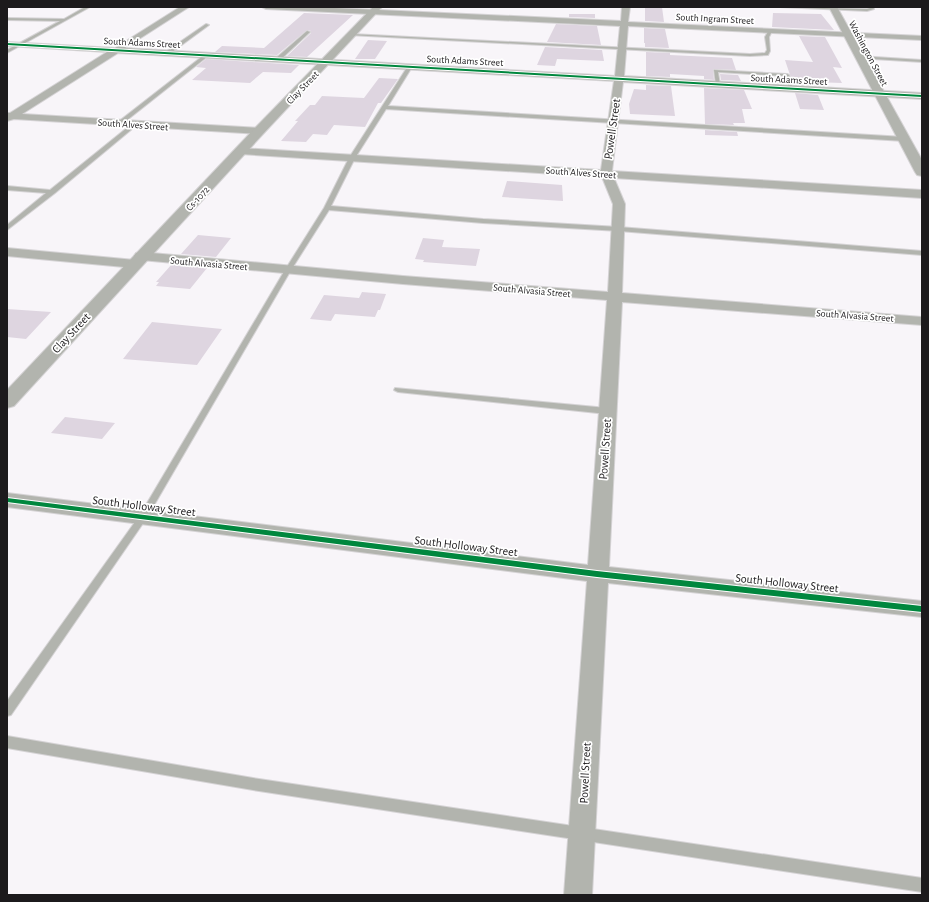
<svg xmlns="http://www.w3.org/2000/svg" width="929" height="902" font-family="'Alegreya Sans',sans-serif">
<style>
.building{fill:#ded5e0}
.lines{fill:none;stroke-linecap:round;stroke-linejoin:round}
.service-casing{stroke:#d5d3d5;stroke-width:2}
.minor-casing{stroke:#d5d3d5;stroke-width:2}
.tertiary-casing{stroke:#d5d3d5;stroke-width:2}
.service{fill:#b2b4ae;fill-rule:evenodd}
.minor{fill:#b2b4ae;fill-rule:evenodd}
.tertiary{fill:#b2b4ae;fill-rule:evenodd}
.cycleway-casing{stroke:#fff;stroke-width:2}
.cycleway{fill:#00873e;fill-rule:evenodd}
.labels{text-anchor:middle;stroke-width:3.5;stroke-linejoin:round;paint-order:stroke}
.far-street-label{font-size:10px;fill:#1c1a1c;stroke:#fff}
.street-label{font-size:12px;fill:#1c1a1c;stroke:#fff}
</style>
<rect width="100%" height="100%" fill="#f8f5f9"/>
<!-- building -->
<path class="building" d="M645,7H662L664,22L645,21Z
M304,13L353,15L307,57L287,56L311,33V31L307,30L277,55L215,52L222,46L264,48Z
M773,13L821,14L834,30L772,27Z
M569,14H595V18L569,17Z
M556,24L597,26L601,45L547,42Z
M644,28L665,29L669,48L645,47V43H644Z
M799,36L825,37L842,68L833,67L842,83L813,82L814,85L793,84L785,60L813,62Z
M368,40L387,41L375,59H355Z
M545,47L602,50L604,61L557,59L555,66L537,65Z
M646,52L670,53V55L732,58L736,70L713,69L714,80L704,79V76L670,74V77L646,76Z
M206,59L299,65L291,73L263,72L250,83L192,80L206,68L196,67Z
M720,74L738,75L741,81L721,80Z
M379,78L398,79L381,103H378L365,127L334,125L327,135L313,134L306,142L281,141L298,121H295L310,105H315L322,96L364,98Z
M646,85L671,86L675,116L630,114L629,104L634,89L646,90Z
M704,88L744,90L752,109H742L745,123H733L734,125L705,124Z
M795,93L818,95L824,110L800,109Z
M705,130L737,132L738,136L705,135Z
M507,181L562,185L563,201L502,197Z
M198,235L231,238L216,257L181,254Z
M423,238L444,240L442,247L480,249L476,266L423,262L424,260L415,259Z
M172,264L207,268L190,289L156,286L159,282H156Z
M362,292L386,294L380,310H378L375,317L335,314L331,321L310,319L324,295L359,298Z
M7,309L51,312L26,339L7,337Z
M152,322L222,329L197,365L123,359Z
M65,417L115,423L102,439L51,433Z"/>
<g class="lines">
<defs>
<path id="service" d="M85,7H90L7,53V50L60,21L7,20V18L64,19Z
M780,7L867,9L870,8L869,7H873L874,9L867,11Z
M206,24L209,25L168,55H164V53Z
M769,30L772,31L769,37L770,51L768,55L750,56L349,35L351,34L750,54L765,53L767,50L765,37Z
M307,31L310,32L279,61H275V59Z
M204,55L208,56L122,124H118V122Z
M859,56L922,60V62L857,58Z
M408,66L412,67L388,106L904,137L907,139L904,141L386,109L355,158L331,206L483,219L619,227L922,251V255L619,231L483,223L329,210L291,270L146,519L11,715L7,716V701L140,515L285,270L324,208L349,158Z
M714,70L787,74L789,75L793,89L791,90L789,89L785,76L718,72L720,85L718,86L716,85Z
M133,123L138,124L55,193L7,230V225L46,193L7,190V186L50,190Z
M395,388L607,408L611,411L607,414L398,392L394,390Z
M7,736L259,779L922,878V892L259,791L7,748Z"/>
<path id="minor" d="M180,7H189L125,48L615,76L620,26L266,9L262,7H313L621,21L622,7H630L628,22L922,36V40L628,26L624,76L922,93V99L623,82L612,171L922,190V198L614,178L625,204L622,293L922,317V325L622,302L609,567L922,601V617L608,583L592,895H564L587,581L7,507V493L588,565L607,300L403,284L141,260L136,259L134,256L136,253L141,252L403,276L608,292L613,204L602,177L240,154L235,151L240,148L601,170L614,81L118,53L22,114L259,128L264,131L259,134L14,119L7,121V113H10L107,52L7,46V42L115,48Z
M7,248L135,260L140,261L142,264L140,267L135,268L7,256Z"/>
<path id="tertiary" d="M373,7H382L263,134L14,406L7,408V390L255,128Z
M829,7H837L922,160V176L917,175L915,172Z"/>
</defs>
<!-- service casing -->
<use href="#service" class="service-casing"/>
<!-- minor casing -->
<use href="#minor" class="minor-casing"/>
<!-- tertiary casing -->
<use href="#tertiary" class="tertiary-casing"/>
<!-- service -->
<use href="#service" class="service"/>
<!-- minor -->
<use href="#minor" class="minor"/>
<!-- tertiary -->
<use href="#tertiary" class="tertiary"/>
<defs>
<path id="cycleway" d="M7,43L922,95V97L7,45Z
M7,498L597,571L922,606V612L597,577L7,502Z"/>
</defs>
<!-- cycleway casing -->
<use href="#cycleway" class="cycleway-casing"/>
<!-- cycleway -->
<use href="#cycleway" class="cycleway"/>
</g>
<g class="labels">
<!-- far-street labels -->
<g class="far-street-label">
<text transform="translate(715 18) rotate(3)" y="4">South Ingram Street</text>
<text transform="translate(142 42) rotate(3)" y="4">South Adams Street</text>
<text transform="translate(869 53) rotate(62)" y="4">Washington Street</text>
<text transform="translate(465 60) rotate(3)" y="4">South Adams Street</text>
<text transform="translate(789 79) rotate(3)" y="4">South Adams Street</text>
<text transform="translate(302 87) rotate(-46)" y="4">Clay Street</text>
<text transform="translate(133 124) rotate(4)" y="4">South Alves Street</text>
<text transform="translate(581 172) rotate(4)" y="4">South Alves Street</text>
<text transform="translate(197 198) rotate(-47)" y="4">Cs-1072</text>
<text transform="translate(209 263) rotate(5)" y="4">South Alvasia Street</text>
<text transform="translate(532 290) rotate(5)" y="4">South Alvasia Street</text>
<text transform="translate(855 315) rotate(4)" y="4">South Alvasia Street</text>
</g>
<!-- street labels -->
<g class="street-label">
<text transform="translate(612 129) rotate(-82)" y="4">Powell Street</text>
<text transform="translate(71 333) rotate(-47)" y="4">Clay Street</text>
<text transform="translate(605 449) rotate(-86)" y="4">Powell Street</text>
<text transform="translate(144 506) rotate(7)" y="4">South Holloway Street</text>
<text transform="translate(466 546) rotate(7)" y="4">South Holloway Street</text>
<text transform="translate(787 583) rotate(6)" y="4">South Holloway Street</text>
<text transform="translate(585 773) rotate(-87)" y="4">Powell Street</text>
</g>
</g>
<!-- border -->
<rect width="929" height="902" fill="none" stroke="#1c1a1c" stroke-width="16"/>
</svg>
